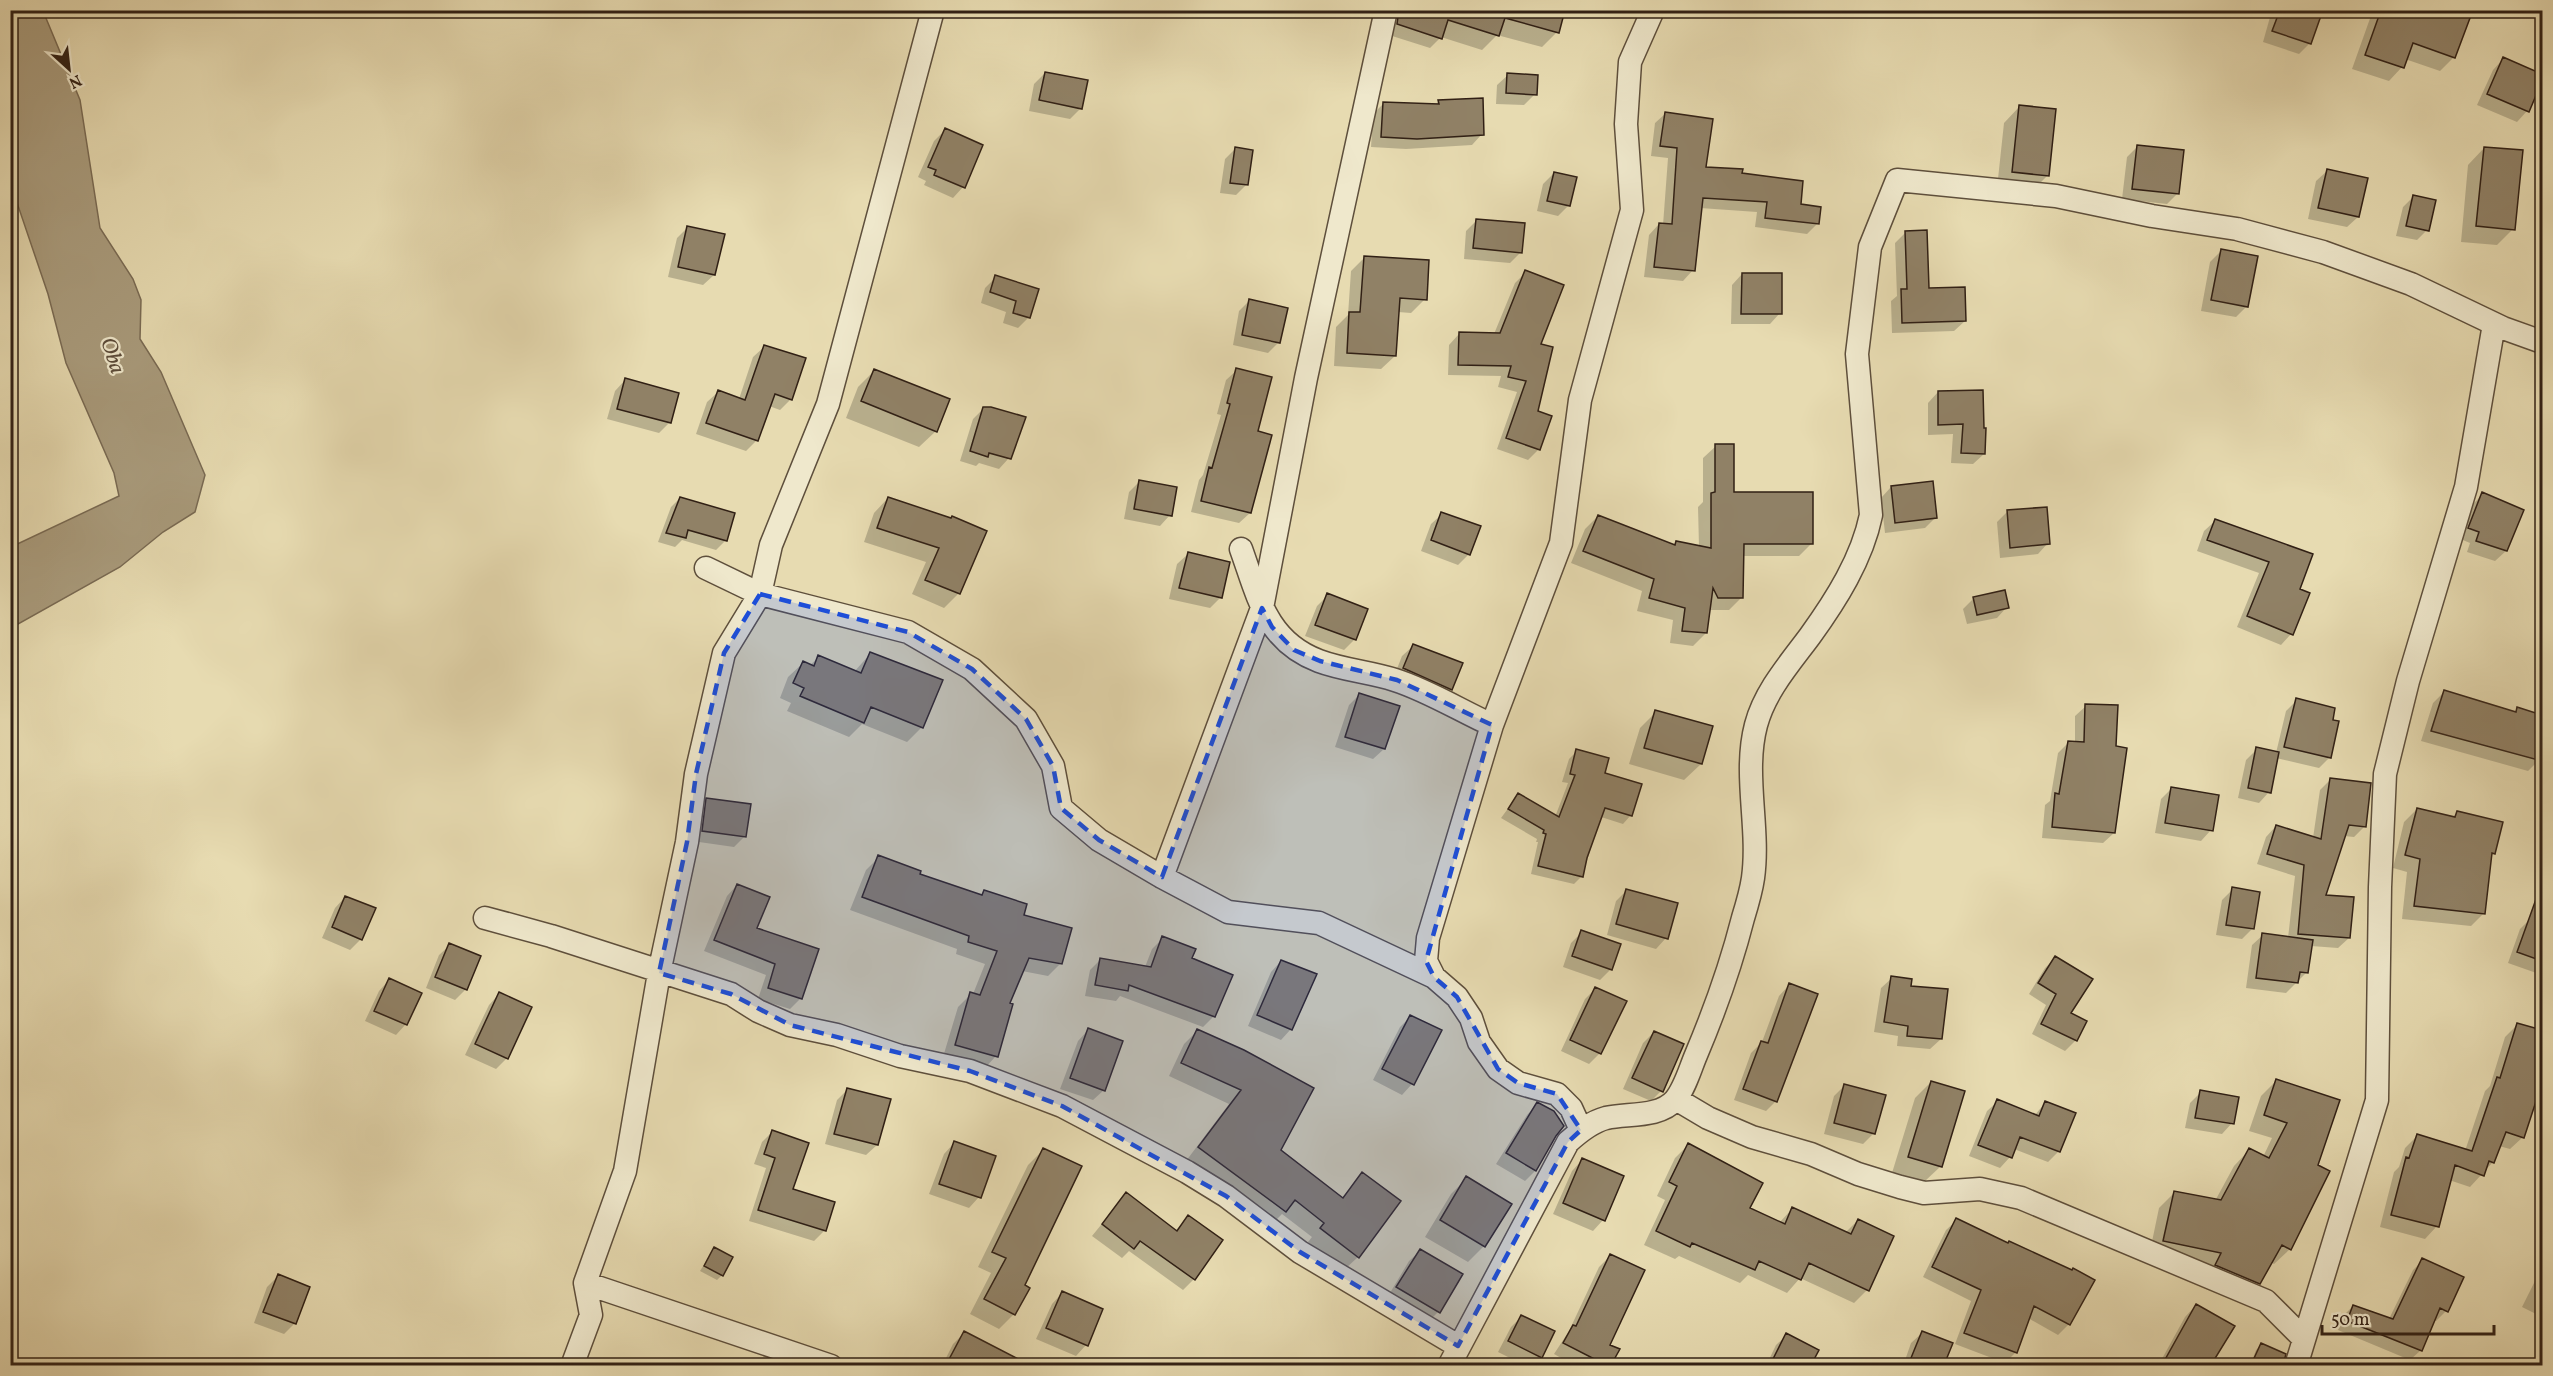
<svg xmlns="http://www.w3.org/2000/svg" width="2553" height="1376" font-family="Vollkorn,serif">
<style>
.water{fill:#a99b7c;stroke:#796a53;stroke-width:1.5}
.shadow{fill:#0003}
.building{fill:#908166;stroke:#312015;stroke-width:1.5}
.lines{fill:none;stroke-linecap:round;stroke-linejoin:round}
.street-casing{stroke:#5e4f3c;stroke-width:25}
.street{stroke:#efe8cc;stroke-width:22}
.marked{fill:#1d4ed8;fill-opacity:0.2;stroke:#1d4ed8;stroke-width:4.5;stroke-dasharray:12 8;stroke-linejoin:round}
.labels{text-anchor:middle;stroke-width:4.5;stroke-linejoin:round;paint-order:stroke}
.water-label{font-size:22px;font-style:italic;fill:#5b4b39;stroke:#efe8cc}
</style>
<rect width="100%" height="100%" fill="#e7dbb1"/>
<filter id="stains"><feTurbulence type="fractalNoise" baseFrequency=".00333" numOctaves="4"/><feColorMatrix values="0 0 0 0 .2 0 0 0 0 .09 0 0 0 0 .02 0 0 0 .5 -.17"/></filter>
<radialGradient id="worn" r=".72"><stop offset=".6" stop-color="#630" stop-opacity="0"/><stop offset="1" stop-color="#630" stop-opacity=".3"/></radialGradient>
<!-- water -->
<path class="water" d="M11,10L43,11L80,100L100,228L133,279L141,300L140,339L161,372L205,475L195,512L163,532L120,567L11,628V547L119,496L114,473L66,363L48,294L11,185Z"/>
<!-- shadow -->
<path class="shadow" d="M1398,10H1450L1445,23L1453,15L1563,10L1557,32L1542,47L1497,35L1482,50L1441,37L1430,48L1389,35Z
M2272,10H2321L2310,43L2299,54L2263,42Z
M2373,10H2471L2454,57L2440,71L2405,59L2402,67L2389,81L2352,69Z
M2503,59L2542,76L2527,111L2517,122L2477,105L2493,70Z
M1045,73L1081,108L1070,119L1029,111L1034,84Z
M1508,75L1535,94L1524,105L1496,104L1497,85Z
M1439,101L1482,134L1472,145L1406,149L1371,147L1373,114L1384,103L1435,105Z
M2020,106L2047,176L2031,192L1997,188L2004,123Z
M1666,113L1704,168L1741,175L1799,205L1817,224L1807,234L1755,227L1757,212L1700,208L1693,270L1683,281L1644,277L1649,235L1659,224L1663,225L1668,158L1651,156L1655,123Z
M945,130L963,187L953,198L924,185L926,181L918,177L934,141Z
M2138,146L2178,193L2167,204L2122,199L2127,157Z
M2484,148L2513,229L2497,245L2461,242L2468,165Z
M1235,149L1247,184L1236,195L1220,193L1225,159Z
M2327,171L2358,217L2347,227L2308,219L2316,181Z
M1554,173L1569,205L1558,216L1537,211L1543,184Z
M2413,197L2427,230L2417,240L2396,236L2403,207Z
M1477,220L1521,252L1510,263L1464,259L1466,231Z
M687,228L714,275L703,285L668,277L677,238Z
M1906,232L1927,290L1965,321L1954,331L1892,333L1891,301L1897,296L1895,243Z
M2221,251L2247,306L2236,317L2201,311L2210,262Z
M1365,257L1425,299L1411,313L1398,312L1395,356L1381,369L1334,366L1336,327L1348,315L1351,271Z
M1526,272L1539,345L1537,412L1539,449L1528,460L1497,449L1517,392L1498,387L1501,376L1448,375L1449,345L1459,334H1494L1515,283Z
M1742,274L1780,313L1770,324H1731L1732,285Z
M996,277L1037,290L1029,317L1018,328L1003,323L1006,312L981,303L985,288Z
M1250,300L1278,343L1268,353L1233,345L1239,311Z
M764,347L791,399L780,410L769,406L756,441L746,451L696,434L707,402L718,392L739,399L753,357Z
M1237,370L1256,432L1250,513L1239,523L1191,512L1199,480L1203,475L1221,415L1217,414L1226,380Z
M874,371L936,431L919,447L846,418L858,387Z
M625,380L670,422L659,433L607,419L615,391Z
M1938,392H1982L1984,454L1973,464L1951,463L1953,434L1928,435V403Z
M984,408L1009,458L999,469L979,463L976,466L960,461L973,419Z
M1716,446L1732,494L1812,543L1799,556H1742V597L1729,610H1709L1706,633L1693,646L1670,643L1673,620L1637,611L1642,591L1571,563L1585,529L1598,516L1672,546L1676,542L1699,547L1698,507L1703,502V458Z
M1140,481L1170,515L1160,526L1124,519L1129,492Z
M1891,487L1935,518L1925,528L1885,533L1881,498Z
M2483,494L2506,551L2495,561L2467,552L2470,543L2458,538L2472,505Z
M680,498L733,514L725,541L716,550L682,540L675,547L658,542L671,507Z
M888,498L985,531L958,594L944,608L912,594L926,562L864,542L874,513Z
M2008,511L2048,543L2038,554L2000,558L1997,522Z
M1442,514L1469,554L1458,565L1421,551L1431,524Z
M2215,521L2311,555L2298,590L2291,634L2281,645L2237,627L2259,573L2197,551L2204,531Z
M1188,554L1221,597L1210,608L1169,599L1177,564Z
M1328,595L1366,610L1354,640L1344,650L1305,636L1317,606Z
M1974,598L2007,607L1997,618L1967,624L1963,609Z
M1413,646L1451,689L1440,700L1393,679L1402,656Z
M870,654L922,727L907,742L862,724L849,737L787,711L791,703L780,698L788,677L803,663L809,666L819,657L854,672Z
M2444,692L2513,713L2517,709L2542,716V748L2539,760L2528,771L2421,741L2433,703Z
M1359,695L1384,749L1373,759L1335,747L1349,705Z
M2297,700L2330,757L2319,768L2276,758L2269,792L2259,803L2238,798L2246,760L2257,749L2276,753L2286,711Z
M2086,706L2114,833L2103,843L2042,838L2045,805L2050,801L2058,753L2069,742L2075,743V716Z
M1656,712L1711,727L1701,764L1684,780L1629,764L1640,728Z
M1577,751L1603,774L1631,815L1623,824L1601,817L1582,876L1574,884L1531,874L1538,842H1536L1537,839L1501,818L1518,795L1555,817L1568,783L1562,782L1569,759Z
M2331,779L2364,827L2354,837L2344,836L2324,896L2349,938L2338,948L2311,946L2307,972L2286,993L2246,988L2252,945L2263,935L2288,938L2295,876L2257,864L2266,837L2276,826L2313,838L2320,790Z
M2172,788L2211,830L2201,841L2155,833L2161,799Z
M707,799L745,836L734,847L692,841L696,810Z
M2417,809L2452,818L2457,813L2493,853L2490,856L2484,913L2471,926L2402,919L2407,872L2393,868L2404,822Z
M879,857L918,875L980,896L984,892L1022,916L1061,963L1048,976L1022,971L1007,1004L996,1056L984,1069L943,1057L958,1007L971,994H973L985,964L956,954L957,949L850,910L866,870Z
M737,885L755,929L801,998L790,1009L758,999L766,975L704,951L727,896Z
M2233,889L2252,929L2242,939L2216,935L2222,900Z
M1627,890L1666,938L1656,949L1607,935L1616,901Z
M345,897L361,939L350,950L322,938L335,908Z
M2530,919L2542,923V975L2508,963L2520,929Z
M1582,932L1611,969L1600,980L1563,967L1571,943Z
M1163,938L1190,959L1214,1016L1203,1027L1120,996L1116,1001L1085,996L1090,970L1101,959L1145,967L1152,949Z
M450,945L466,989L455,1000L426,988L439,955Z
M2055,958L2076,1040L2065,1051L2032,1034L2046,1005L2029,994L2045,968Z
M1281,961L1291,1029L1281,1040L1248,1026L1271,972Z
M1892,978L1910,988L1941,1039L1930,1049L1897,1046L1898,1036L1874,1032L1881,988Z
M389,980L406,1024L396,1035L365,1021L379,991Z
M1789,985L1776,1101L1766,1111L1734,1100L1751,1053L1762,1042L1779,996Z
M1596,988L1600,1053L1589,1064L1561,1051L1585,999Z
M499,994L507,1058L496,1069L465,1055L489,1005Z
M1411,1016L1440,1031L1412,1084L1402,1095L1373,1080L1400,1027Z
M2518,1024L2542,1032V1093L2538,1092L2523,1137L2510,1149L2499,1146L2493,1162L2470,1187L2449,1180L2437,1226L2425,1239L2380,1227L2394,1172L2399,1167L2405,1148L2417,1136L2465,1151L2485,1091L2490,1086L2505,1037Z
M1088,1030L1104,1090L1093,1100L1060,1089L1078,1041Z
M1197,1031L1243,1051L1279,1151L1341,1199L1363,1174L1358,1257L1344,1270L1308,1242L1312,1237L1282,1214L1272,1224L1186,1161L1229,1104L1169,1076L1184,1044Z
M1654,1032L1661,1091L1651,1101L1623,1089L1643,1043Z
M2277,1080L2338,1101L2290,1249L2274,1264L2271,1262L2258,1283L2243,1298L2149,1256L2159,1208L2175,1192L2215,1201L2234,1166L2249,1150L2263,1157L2272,1138L2249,1131L2261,1096Z
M1931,1082L1941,1166L1924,1182L1892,1173L1915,1098Z
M1845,1085L1874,1133L1863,1144L1824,1134L1834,1096Z
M848,1089L877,1145L866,1155L825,1144L837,1100Z
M2201,1092L2232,1123L2222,1134L2185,1128L2190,1103Z
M1998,1101L2034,1116L2045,1103L2059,1151L2048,1162L2014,1149L2010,1157L2000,1168L1969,1156L1987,1111Z
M1537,1104L1544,1106L1559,1117L1563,1126L1555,1135L1535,1171L1525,1181L1496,1164L1527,1115Z
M772,1132L791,1190L825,1230L814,1241L749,1221L766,1168L754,1164L762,1142Z
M954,1143L979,1197L969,1208L929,1194L944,1154Z
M1688,1145L1748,1209L1779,1223L1792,1209L1845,1233L1858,1220L1867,1290L1854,1303L1800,1278L1787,1293L1748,1275L1740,1283L1679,1256L1675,1259L1644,1245L1665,1200L1657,1196L1675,1158Z
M1043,1150L1014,1314L999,1329L970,1314L991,1273L978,1267L1028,1165Z
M1582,1160L1603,1220L1593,1231L1553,1214L1572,1171Z
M1467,1178L1484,1246L1468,1262L1425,1237L1451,1194Z
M1126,1194L1175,1231L1188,1217L1194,1279L1183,1290L1129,1251L1122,1258L1092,1236Z
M1957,1220L2008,1244L2093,1280L2069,1324L2058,1335L2028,1318L2016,1352L2005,1363L1955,1344L1971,1301L1923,1277L1946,1230Z
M714,1249L722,1275L717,1280L700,1271Z
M1420,1251L1438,1312L1428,1322L1387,1298L1409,1261Z
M1610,1256L1609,1345L1618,1350L1609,1366H1575L1554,1354L1569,1331L1599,1267Z
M2423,1260L2462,1278L2446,1311L2436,1321L2433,1320L2420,1351L2410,1360L2338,1330L2343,1316L2353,1306L2389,1319L2413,1270Z
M2542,1267V1317L2522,1307Z
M278,1276L295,1323L284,1334L254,1323L267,1287Z
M1062,1293L1086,1345L1076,1356L1036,1339L1052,1304Z
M2196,1305L2233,1326L2211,1366H2158L2185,1317Z
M1521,1317L1541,1357L1532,1366H1526L1498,1352L1511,1327Z
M964,1333L1009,1356L1004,1366H942L953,1344Z
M1922,1333L1951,1344L1943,1366H1903L1911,1343Z
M1787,1335L1817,1350L1809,1366H1766L1776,1345Z
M2261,1345L2280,1353L2275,1366H2250L2256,1350Z"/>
<!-- building -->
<path class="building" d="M1399,10H1565L1559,33L1505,18L1499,36L1448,20L1442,39L1397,24Z
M2280,10H2323L2311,44L2272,31Z
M2381,10H2473L2455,58L2413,43L2404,68L2365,55Z
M2503,57L2542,74V81L2529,112L2487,94Z
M1045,72L1088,80L1082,109L1039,100Z
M1507,73L1538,75L1537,95L1506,93Z
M1483,98L1484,135L1417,139L1381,137L1383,102L1439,104L1438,100Z
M2019,105L2056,109L2049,176L2012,172Z
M1665,112L1713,119L1706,167L1743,169L1742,173L1803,181L1801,204L1821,207L1819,224L1765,218L1767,202L1703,198L1695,271L1654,267L1659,223L1672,224L1677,148L1660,146Z
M945,128L983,145L965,188L934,175L936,170L928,167Z
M2137,145L2184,150L2179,194L2132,189Z
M1235,147L1253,150L1248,185L1230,183Z
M2484,147L2523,150L2515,230L2476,226Z
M2327,169L2368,178L2359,217L2318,208Z
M1554,172L1577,177L1570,206L1547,201Z
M2413,195L2436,200L2429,231L2406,226Z
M1476,219L1525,223L1522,253L1473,248Z
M687,226L725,234L715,275L678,267Z
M1927,230L1929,288L1965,287L1966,321L1902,323L1901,289H1907L1905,231Z
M2221,249L2258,256L2248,307L2211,300Z
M1364,256L1429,260L1427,300L1400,298L1396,356L1347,353L1349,312H1360Z
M1525,270L1564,285L1541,344L1553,347L1538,411L1552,416L1540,450L1506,438L1526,381L1508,377L1511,366L1458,365L1459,332L1500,333Z
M1742,273H1782V314H1741Z
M995,275L1039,289L1030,318L1013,313L1016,301L990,292Z
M1249,299L1288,308L1280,343L1242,335Z
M764,345L806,358L792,400L775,394L758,441L706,423L718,390L745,400Z
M1236,368L1272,377L1258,431L1272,435L1251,513L1201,501L1209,467L1212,468L1230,404L1227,403Z
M874,369L950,399L937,432L861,401Z
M625,378L679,393L671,423L617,409Z
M1983,390L1984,428H1986L1985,454L1961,453L1963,424L1938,425V391Z
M983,407H991L1026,417L1011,459L989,453L988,457L970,451Z
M1715,444H1734V492H1813V544H1744L1743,598H1718L1713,588L1707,633L1682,631L1685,608L1649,598L1654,579L1583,551L1598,515L1675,545L1676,541L1711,548V493L1715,492Z
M1139,480L1177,487L1172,516L1134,509Z
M1933,481L1937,518L1895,523L1891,486Z
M2482,492L2524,510L2507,551L2476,541L2479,532L2468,528Z
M680,497L735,513L727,541L688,530L686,538L666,533Z
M888,497L951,518L952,516L987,531L960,594L925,580L939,548L877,528Z
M2047,507L2050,544L2010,548L2007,510Z
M1441,512L1481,526L1470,555L1431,540Z
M2215,519L2313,554L2300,589L2310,593L2293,635L2247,616L2269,562L2207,540Z
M1188,552L1230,562L1222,598L1179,588Z
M2005,590L2009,608L1977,615L1973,597Z
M1327,593L1368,609L1356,640L1315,625Z
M1413,644L1463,663L1452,690L1403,668Z
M870,652L943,680L923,728L871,707L864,723L800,696L804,688L793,683L803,661L814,666L818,655L861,673Z
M2444,690L2516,712L2517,707L2542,715V761L2431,731Z
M1359,693L1400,706L1385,749L1345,737Z
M2296,698L2335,708L2333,720L2339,721L2331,758L2284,747Z
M2085,704L2118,705L2116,746L2127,748L2115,833L2052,827L2055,793L2059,794L2068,741L2084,742Z
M1655,710L1713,726L1702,764L1644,748Z
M2256,747L2279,752L2271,793L2248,788Z
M1576,749L1609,758L1605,773L1642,784L1632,816L1605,808L1587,858L1583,877L1538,866L1546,834L1543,833L1544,830L1508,809L1518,793L1559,817L1575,775L1570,774Z
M2330,778L2371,783L2366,827L2349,825L2326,895L2354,897L2350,938L2298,934L2304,865L2267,854L2276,825L2321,839Z
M2171,787L2219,795L2213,831L2165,823Z
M706,798L751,804L746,837L702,831Z
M2417,808L2455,817L2457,811L2503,822L2495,854L2492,853L2485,914L2414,906L2420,859L2405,855Z
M878,855L921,871L920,874L982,895L984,890L1027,904L1024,915L1072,928L1062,964L1029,958L1010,1003L1013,1004L998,1057L955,1045L970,992L980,995L997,951L968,942L969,936L862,897Z
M737,884L770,897L757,928L819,949L802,999L768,988L775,964L714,940Z
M2232,887L2260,892L2254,929L2226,925Z
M2540,888L2542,889V961L2517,952Z
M1626,889L1678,903L1668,939L1616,924Z
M345,896L376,908L362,940L332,927Z
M1581,930L1621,944L1612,970L1572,956Z
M2262,933L2313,940L2308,973L2300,972L2298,983L2256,978Z
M1162,936L1196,949L1192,958L1233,975L1215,1017L1129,985L1128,991L1095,985L1100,958L1151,967Z
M449,943L481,956L467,990L435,977Z
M2055,956L2093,979L2071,1013L2087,1021L2077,1041L2041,1024L2056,994L2038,983Z
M1281,960L1317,974L1292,1030L1257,1015Z
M1891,976L1912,979L1911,986L1948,989L1942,1039L1907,1036L1908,1026L1884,1022Z
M389,978L422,993L407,1025L374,1011Z
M1789,983L1818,994L1777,1102L1743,1089L1761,1041L1768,1043Z
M1595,987L1627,1001L1601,1054L1570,1040Z
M499,992L532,1007L508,1059L475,1044Z
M1410,1015L1442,1030L1414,1085L1382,1069Z
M2517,1023L2542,1030V1083L2524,1138L2506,1132L2494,1163L2489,1161L2484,1176L2455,1165L2439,1227L2391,1215L2406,1157L2409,1158L2417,1134L2472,1151L2497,1077L2500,1078Z
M1088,1028L1123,1041L1105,1091L1070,1078Z
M1197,1029L1244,1050L1314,1088L1281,1150L1343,1198L1362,1172L1401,1201L1359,1258L1320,1228L1324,1223L1295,1200L1286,1212L1198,1147L1241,1090L1181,1063Z
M1654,1031L1684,1044L1663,1092L1632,1078Z
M2276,1079L2340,1100L2318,1165L2330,1171L2291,1250L2282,1245L2260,1284L2215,1265L2221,1253L2163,1241L2174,1191L2221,1200L2249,1148L2269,1158L2287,1123L2264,1115Z
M1931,1081L1965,1091L1942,1167L1908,1157Z
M1844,1084L1886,1095L1875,1134L1834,1123Z
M847,1088L891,1099L878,1145L834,1134Z
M2200,1090L2239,1097L2234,1124L2195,1118Z
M1997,1099L2039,1116L2045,1101L2076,1113L2060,1152L2020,1137L2012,1158L1978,1145Z
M1537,1102L1554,1111L1564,1126L1556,1136L1536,1171L1506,1153Z
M772,1130L809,1143L793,1189L835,1202L826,1231L758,1210L775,1158L764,1154Z
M954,1141L996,1156L981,1198L939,1184Z
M1688,1143L1763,1183L1750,1208L1785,1224L1792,1207L1851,1234L1858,1219L1894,1236L1869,1291L1809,1263L1801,1280L1759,1261L1755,1270L1692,1243L1690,1247L1656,1231L1677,1186L1669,1182Z
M1043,1148L1082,1166L1025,1285L1030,1288L1015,1315L984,1299L1006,1258L992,1252Z
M1582,1158L1624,1176L1605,1221L1563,1203Z
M1466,1176L1512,1204L1485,1247L1440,1220Z
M1126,1192L1177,1231L1188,1215L1223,1240L1195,1280L1140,1241L1134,1249L1102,1224Z
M1956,1218L2008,1243L2009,1241L2072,1270L2073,1268L2095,1280L2070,1325L2034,1306L2017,1353L1964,1333L1981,1290L1932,1267Z
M714,1247L733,1257L723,1276L704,1266Z
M1420,1249L1463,1274L1440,1313L1396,1287Z
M1610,1254L1645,1270L1610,1345L1620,1349L1611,1365H1606L1563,1343L1573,1325L1576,1326Z
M2422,1258L2464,1277L2448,1312L2440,1308L2422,1351L2347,1321L2353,1305L2393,1319Z
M278,1274L310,1287L296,1324L263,1312Z
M1062,1291L1103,1309L1088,1346L1046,1328Z
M2196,1304L2235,1326L2211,1365H2162Z
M1521,1315L1555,1331L1542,1358L1508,1341Z
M964,1331L1030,1365H946Z
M1922,1331L1953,1343L1944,1365H1930L1911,1358Z
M1786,1333L1819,1350L1811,1365H1770Z
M2261,1343L2286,1354L2283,1365H2251Z"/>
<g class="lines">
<defs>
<path id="street" d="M933,10L828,404L771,545L760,594L908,632L972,669L1026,719L1053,766L1061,808L1099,840L1162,877L1228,912L1319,923L1434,977
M1241,549C1258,596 1266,641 1319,661C1343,670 1370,672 1395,680C1427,690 1461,711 1492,725
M1162,877L1262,608L1306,378L1386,10
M485,918L551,936L731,994L758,1011L790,1025L837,1035L900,1056L970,1071L1062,1106L1187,1172L1226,1196L1300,1252L1458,1346
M1676,1099L1708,1118L1752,1137L1811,1154L1858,1174L1900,1187L1924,1193L1980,1189L2021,1198L2266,1301L2304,1339
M1581,1130L1571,1108L1557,1094L1518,1083L1498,1069L1479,1042L1471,1018L1457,997L1434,977L1426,961L1428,938L1492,725L1561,543L1580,400L1632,210L1626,124L1630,62L1653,10
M585,1283L831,1366
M572,1366L591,1315L585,1283L625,1171L659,973L687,842L696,774L724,653L760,594L706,568
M1449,1366L1568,1142C1579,1132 1591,1122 1606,1118C1627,1113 1659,1118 1675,1100C1685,1088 1690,1069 1696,1055C1715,1010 1731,965 1743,918C1747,905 1751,892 1753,878C1760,828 1743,774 1756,725C1765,691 1790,663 1810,636C1836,600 1862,559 1871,515L1857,354L1870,247L1897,180L2056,196L2152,216L2237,229L2323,252L2411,284L2503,328L2542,342
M2296,1366L2377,1100L2380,887L2385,774L2408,681L2466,487L2494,324"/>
</defs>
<!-- street casing -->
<use href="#street" class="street-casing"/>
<!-- street -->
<use href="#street" class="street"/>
</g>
<!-- marked area -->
<path class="marked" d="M760,594L908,632L972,669L1026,719L1053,766L1061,808L1099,840L1162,877L1262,608L1272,627L1294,650L1320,661L1397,680L1492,725L1426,961L1434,977L1457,997L1498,1069L1518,1083L1557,1094L1581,1130L1568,1142L1458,1346L1300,1252L1226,1196L1062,1106L970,1071L790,1025L731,994L659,973L687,842L696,774L724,653Z"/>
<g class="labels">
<!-- water labels -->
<g class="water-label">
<text transform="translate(114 355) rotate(72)" y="8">Oba</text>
</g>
</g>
<!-- margin -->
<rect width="2553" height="1376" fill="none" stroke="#e7dbb1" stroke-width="36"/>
<rect x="12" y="12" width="2529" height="1352" fill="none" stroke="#312015" stroke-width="3"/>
<rect x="18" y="18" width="2517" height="1340" fill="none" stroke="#312015" stroke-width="1.5"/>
<!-- north arrow -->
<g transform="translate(69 69) rotate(153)" stroke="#efe8cc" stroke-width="4.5" paint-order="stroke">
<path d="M0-4.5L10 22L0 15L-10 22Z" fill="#312015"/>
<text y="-9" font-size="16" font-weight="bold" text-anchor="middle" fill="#312015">N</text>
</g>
<!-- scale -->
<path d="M2322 1325v9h172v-9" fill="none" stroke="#312015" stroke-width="3"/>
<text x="2331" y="1325" font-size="18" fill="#312015" stroke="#efe8cc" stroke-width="4.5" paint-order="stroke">50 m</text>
<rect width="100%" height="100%" filter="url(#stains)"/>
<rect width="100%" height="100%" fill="url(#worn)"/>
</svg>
